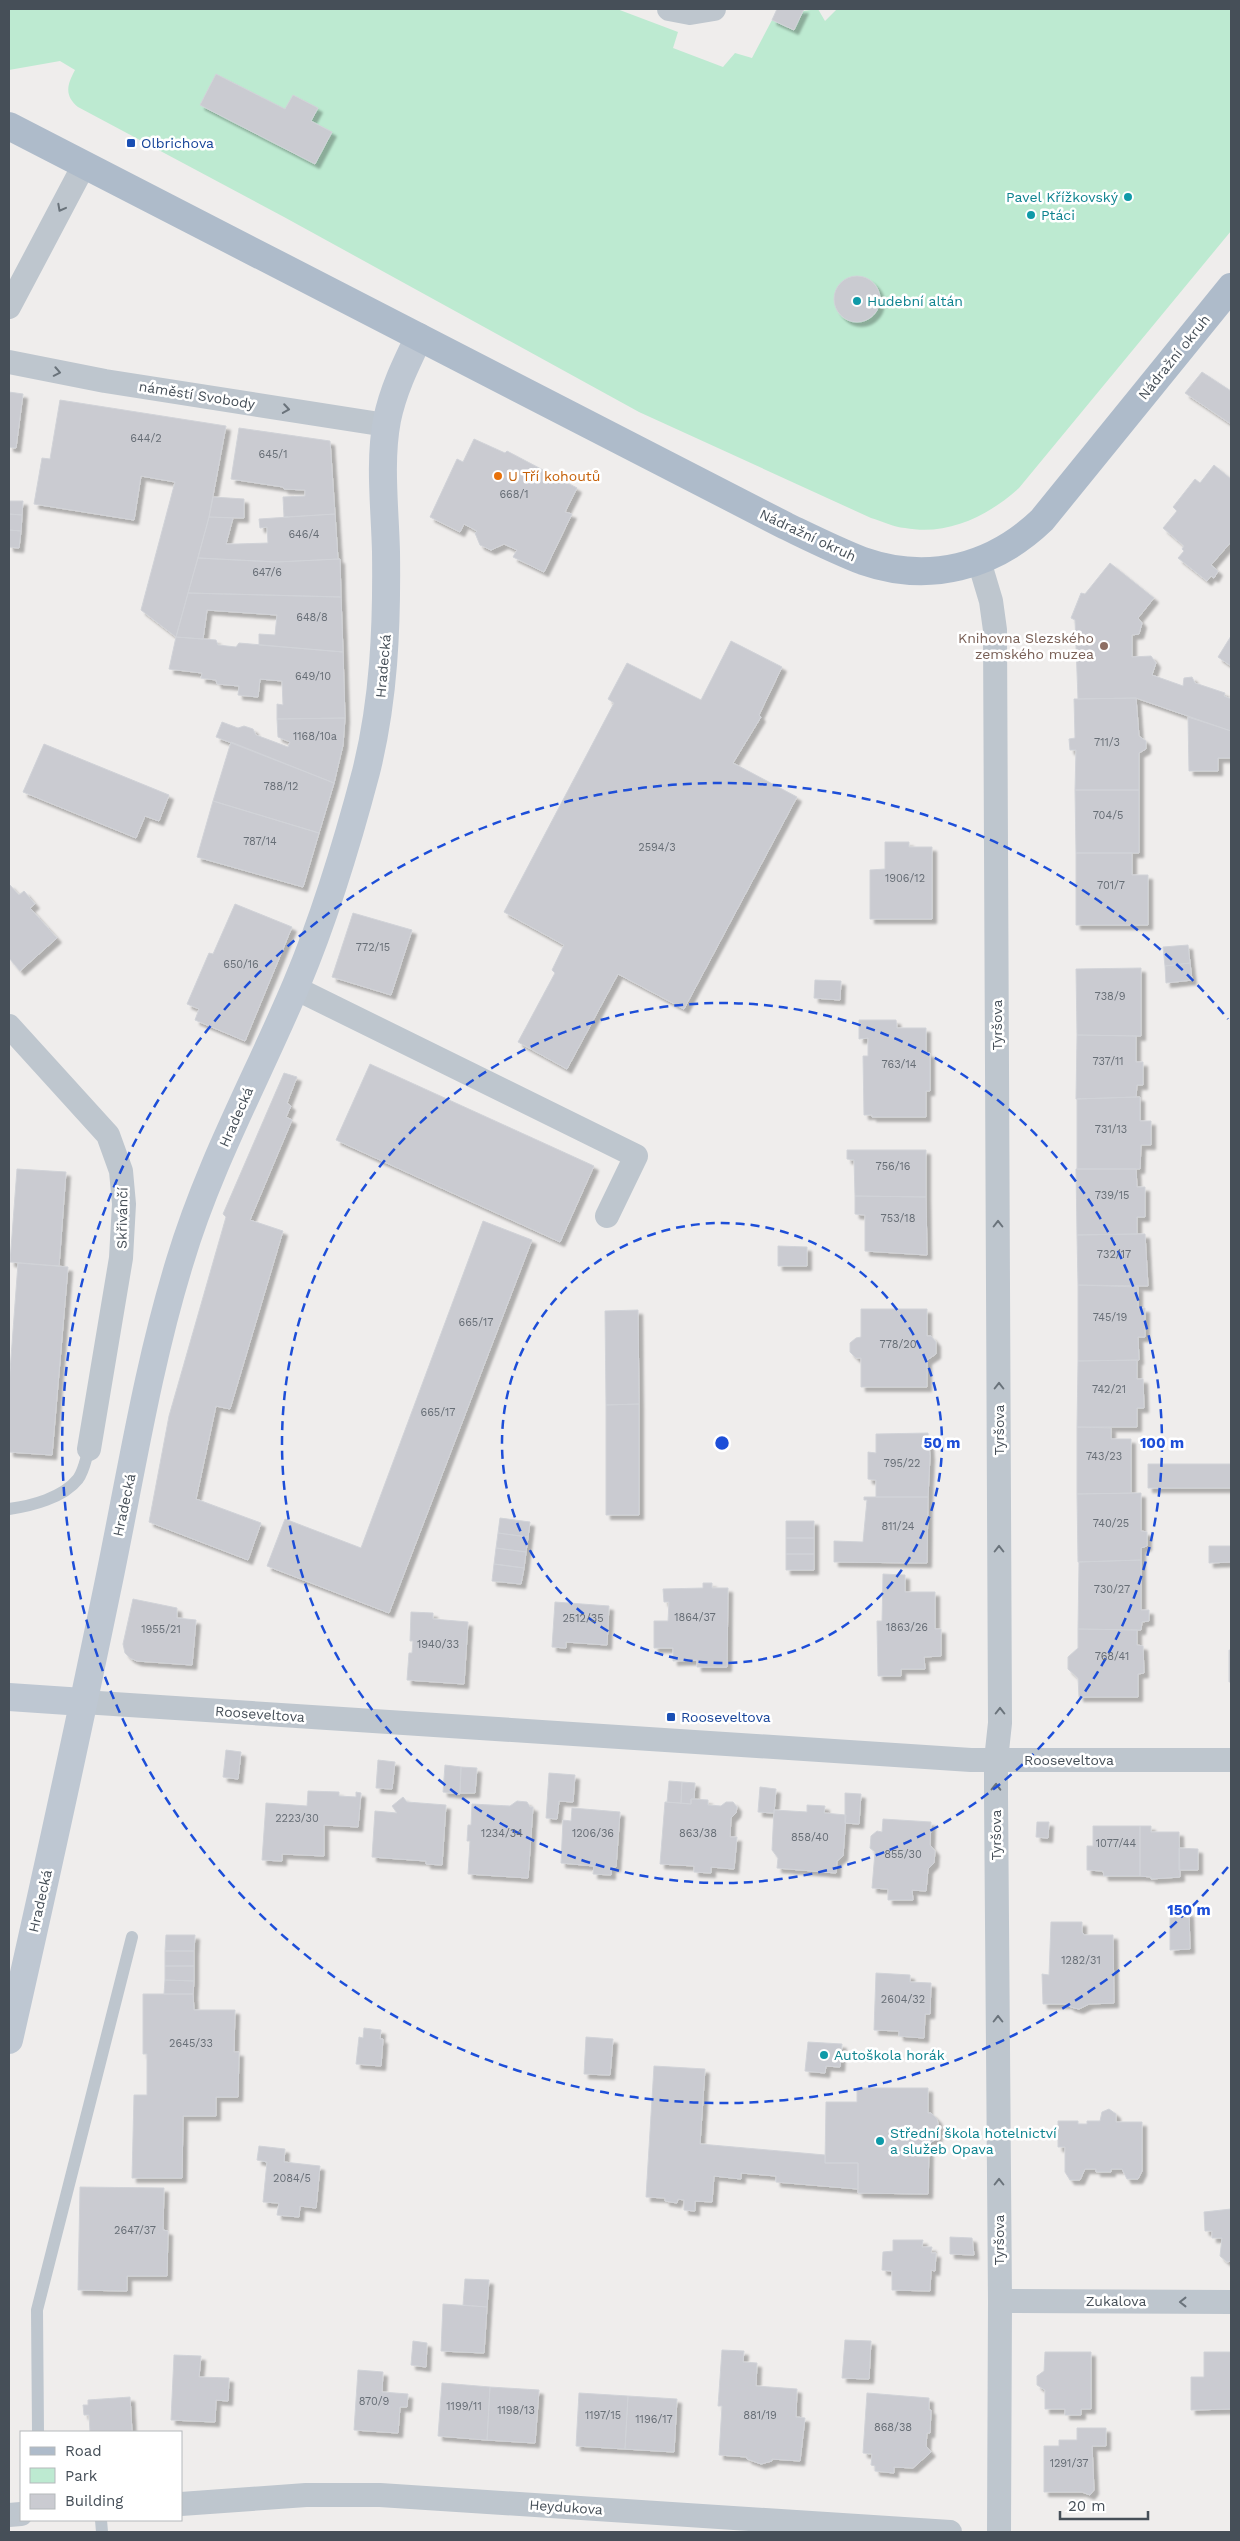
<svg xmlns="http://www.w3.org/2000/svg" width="1240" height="2541" font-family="'Work Sans',sans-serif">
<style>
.green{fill:#bdead1}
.building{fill:#cacbd1;stroke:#d1d3d8;filter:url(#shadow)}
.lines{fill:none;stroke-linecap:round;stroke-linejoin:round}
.lane{stroke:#bec6ce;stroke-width:12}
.street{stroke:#bec6ce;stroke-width:24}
.secondary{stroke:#bec7d2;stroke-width:28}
.primary{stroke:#aebbca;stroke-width:28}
.oneway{stroke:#6a737b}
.ring{fill:none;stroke:#1d4ed8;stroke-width:2.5;stroke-dasharray:9 6}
.transit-dot{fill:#1a4fb4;stroke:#fff;stroke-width:2}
.culture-dot{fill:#0f9aa8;stroke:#fff;stroke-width:2}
.food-dot{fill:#e8710a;stroke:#fff;stroke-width:2}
.education-dot{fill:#8d6e63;stroke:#fff;stroke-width:2}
.labels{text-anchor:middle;stroke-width:5;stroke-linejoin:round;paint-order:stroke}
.number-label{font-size:11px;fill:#676e76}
.transit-label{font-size:14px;fill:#164399;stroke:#fff;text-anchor:start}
.culture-label{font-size:14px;fill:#0d838f;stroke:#fff;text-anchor:start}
.street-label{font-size:14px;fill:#464f58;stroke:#fff}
.food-label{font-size:14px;fill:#c56008;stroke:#fff;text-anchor:start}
.education-label{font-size:14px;fill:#785e54;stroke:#fff;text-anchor:end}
.centre{fill:#1d4ed8;stroke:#fff;stroke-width:2.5}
.ring-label{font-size:15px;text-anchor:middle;font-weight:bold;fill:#1d4ed8;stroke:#fff;stroke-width:5;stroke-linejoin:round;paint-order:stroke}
</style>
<defs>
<filter id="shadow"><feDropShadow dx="4.5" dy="4.5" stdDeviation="1" flood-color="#0004"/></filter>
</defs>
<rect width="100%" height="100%" fill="#efedec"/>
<!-- green -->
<path class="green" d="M9,9H617L678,32L673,48L723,67L735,53L752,58L772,20L793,30L803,11L818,9L825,21L837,9H1231V231L1019,488C988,516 948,536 905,528C893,527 882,521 871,518L639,412L284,217L78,107C64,95 67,85 75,70L60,61L9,70Z"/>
<!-- building -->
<path class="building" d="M777,9H804L794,30L772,20Z
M216,74L285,109L293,95L318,108L311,121L332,132L315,164L200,105Z
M834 299a23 23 0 1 1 46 0a23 23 0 1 1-46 0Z
M1202,372L1231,391V424L1185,393Z
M9,392L23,394L16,448L9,447Z
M60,400L226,426L209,517L176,637L141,610L175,482L141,476L134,520L34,504L42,458L50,459Z
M239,428L330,441L335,514L284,517L283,497L305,496V490L284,489L283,487L231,479Z
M474,439L505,453L507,451L577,488L565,512L572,514L544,572L513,557L517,550L504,544L491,550L480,545L475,533L477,531L464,524L460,532L430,517L457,459L463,462Z
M1214,465L1231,479V542L1211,565L1218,571L1214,578L1211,576L1207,581L1178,558L1184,551L1182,549L1184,546L1163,528L1177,511L1173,507L1195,479L1200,483Z
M213,497L244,499V518L209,517Z
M9,501H23L22,515L9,514Z
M9,514L22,515L21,531L9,530Z
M335,514L338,559L276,562L198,558L209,517L233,518L226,544H237L268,543L267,527L260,528L259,519Z
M9,530L21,531L19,548L9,547Z
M198,558L276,562L340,559L341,597L188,593Z
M1110,563L1154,598L1138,618L1142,623L1139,634L1132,635V657L1151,656L1156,663L1152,675L1183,686L1184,678L1192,677L1195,683L1225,693L1224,696L1231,699V731L1136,698L1078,699L1075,620L1071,618L1081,593L1085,594Z
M188,593L341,597L343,652L259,645V634L275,635L277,615L207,610L203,639L176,637Z
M1231,636V666L1218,657Z
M176,637L216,640L218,645L236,647L239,643L343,652L345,718L277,719V704L283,705L282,681L260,679L258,697L238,695L239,686L217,684L216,680L201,678L202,673L169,669Z
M731,641L782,667L759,715L761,717L733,763L797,797L684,1009L618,974L567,1069L518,1042L555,973L552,970L564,945L504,912L614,703L608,699L627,663L701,700Z
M1136,698L1139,736L1146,741V749L1139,753V790H1075L1076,750H1070L1069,739L1075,738L1074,699Z
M1188,717L1231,731V758H1218V771H1189Z
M345,718L343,745L334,783L216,737L222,722L238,728L244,726L253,729L256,735L288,747L290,742L278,737L277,719Z
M231,742L334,783L319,833L213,801Z
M44,744L169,795L159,821L145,816L136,838L23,792Z
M1075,790H1139V853H1076Z
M213,801L319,833L303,887L197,857Z
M885,842H909V847H932V919H870V870L885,869Z
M1076,853H1132V875H1148V925H1076Z
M9,884L19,895L24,891L35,904L30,908L57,938L20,971L9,958Z
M235,904L292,927L245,1041L195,1020L199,1009L187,1004L209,953L213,954Z
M353,913L412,930L391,995L332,977Z
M1188,945L1190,963L1165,966L1163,947Z
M1190,963L1192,980L1166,983L1165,966Z
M1141,968V1036L1077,1035L1076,969Z
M815,980L841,981L840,1000L814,998Z
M859,1020H896L897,1028H926V1053H930V1091H926V1117H872V1115H864L863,1056H868V1038L859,1039Z
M1077,1035L1136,1036V1062H1143V1085H1137L1136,1097L1076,1099Z
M370,1064L594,1166L560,1242L336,1140Z
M284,1073L297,1077L287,1103L291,1106L286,1117L292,1120L250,1220L283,1231L230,1409L216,1406L196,1499L261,1523L248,1560L149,1522L169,1416L226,1217L223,1214Z
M1136,1097H1140V1121H1151V1145H1141L1140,1169H1077V1099Z
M847,1150H926V1197L855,1196L854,1160L847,1159Z
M17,1169L66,1172L59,1266L10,1262Z
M1076,1169H1136L1137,1187H1145V1217H1137V1234L1077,1235Z
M855,1196L926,1197L927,1255L865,1251V1215L855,1214Z
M483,1221L532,1240L389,1613L267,1566L285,1519L361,1548Z
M1137,1234H1145L1148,1286L1078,1285L1077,1235Z
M778,1246L807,1247V1266H778Z
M18,1263L68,1267L52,1455L9,1452V1385Z
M1078,1285L1138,1287V1308H1145V1337H1138L1139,1360L1078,1361Z
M861,1309H927V1336H931L936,1342V1354L927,1360V1387H861V1358H856L850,1352V1343L856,1338L861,1337Z
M638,1310L639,1404L606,1405L605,1311Z
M1137,1360V1379H1143L1144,1408H1137V1427H1077L1078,1361Z
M639,1404V1515H606V1405Z
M1077,1427L1111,1428V1439H1131V1493L1077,1494Z
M928,1433L930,1456L928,1497H876V1480L868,1479V1452L876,1453V1434Z
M1148,1464H1231V1488H1148Z
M1141,1493V1531L1147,1532V1546L1141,1548V1560L1078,1562L1077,1494Z
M864,1497H928L927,1563L834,1562V1541L863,1542L867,1500H864Z
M500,1518L530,1522L528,1537L498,1533Z
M786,1521H814V1538H786Z
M498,1533L528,1537L526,1552L496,1548Z
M786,1538H814V1554H786Z
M1209,1546H1231V1562L1209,1563Z
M496,1548L526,1552L524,1568L494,1564Z
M786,1554H814V1570H786Z
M1141,1560V1610H1149V1621L1142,1622L1141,1630L1078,1629L1079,1562Z
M494,1564L524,1568L521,1584L492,1581Z
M883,1574L905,1575V1592H935V1629H941V1656L924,1657L925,1669H901V1676H878L877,1625V1621H882Z
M703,1583H712V1588H728L727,1667H697V1660L673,1661V1648H654V1621H668L669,1602H664L663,1589L703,1588Z
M133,1599L177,1608V1618L196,1620L192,1665L137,1661L130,1658L125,1653L123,1644Z
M555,1602L609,1606L607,1645L566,1642V1648L552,1647Z
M411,1612L433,1613V1619L468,1622L464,1684L407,1680L409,1653H412L413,1641H410Z
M1078,1629L1137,1630V1645L1143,1646L1144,1673L1138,1674V1697H1079L1078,1678L1068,1669V1657L1078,1648Z
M1229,1650H1231V1682H1229Z
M226,1750L241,1752L238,1779L223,1777Z
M378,1760L395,1762L392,1789L376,1788Z
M445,1765L461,1767L460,1794L443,1792Z
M461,1767L477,1768L475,1793H460Z
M549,1773L575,1775L573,1802L559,1801L557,1819L546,1818Z
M669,1781L682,1782L681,1803L667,1802Z
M682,1782L695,1783L694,1799H691V1804L681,1803Z
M760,1787L776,1789L774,1813L758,1812Z
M308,1791L339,1792V1796L356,1797V1792L361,1793L358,1827L324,1825V1856L282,1854V1861L262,1860L266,1803L307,1806Z
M845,1793L861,1794L859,1824L845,1823Z
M403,1797L407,1802L446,1805L442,1865L426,1864V1861L372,1857L375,1811L397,1813L392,1806Z
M691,1799L708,1800V1805L721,1806L726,1802H733L737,1807L736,1813L731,1818L730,1837H737L734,1869L711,1867V1873L694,1872V1866L660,1864L665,1802L691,1804Z
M517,1801L527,1802L530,1807H533L528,1878L468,1874L470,1841H467L468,1825H471L472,1804L510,1806Z
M807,1805L825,1806L824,1813L846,1815L843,1856L837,1861L836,1873L777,1868L778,1858L772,1850L774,1810L807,1812Z
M572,1808L620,1812L616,1867H611V1875L593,1874L594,1866L561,1863L563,1820L571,1821Z
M883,1819L931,1822L930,1845L935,1851L934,1863L928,1869L926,1891L912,1890L913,1900H888V1889L872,1888L875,1852L870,1848L871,1836L877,1831L882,1832Z
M1037,1822H1049L1048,1838L1036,1837Z
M1093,1826H1140V1876H1104L1103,1871L1087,1870V1846H1093Z
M1140,1826H1151V1832H1179L1180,1877L1151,1879V1877L1140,1876Z
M1179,1848L1198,1849V1870H1179Z
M1189,1912L1190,1949L1170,1950V1913Z
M1051,1922H1082V1932L1084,1935H1113L1114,2003L1089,2004L1079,2009L1071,2007L1067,2004H1043L1042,1974L1049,1975Z
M166,1935H195L194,1951H165Z
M165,1951H194V1966H165Z
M165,1966H194V1981L165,1980Z
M876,1973L910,1975V1982L931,1983L930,2014H925L924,2038L899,2036V2031L874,2030Z
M165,1980L194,1981L193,1994H164Z
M143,1994H193L194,2010H235L234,2052H239L238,2097H216V2116H183L182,2178H132L134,2095H147V2054H143Z
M364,2028L381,2030L380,2039H383L381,2066L356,2064L359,2037L363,2038Z
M586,2037L613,2039L610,2075L584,2074Z
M808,2042L842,2044L840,2067L826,2066L825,2073L805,2071Z
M654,2066L705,2069L700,2144L825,2155V2163H858V2189L776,2182V2176L741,2173V2179L714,2176L712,2202L695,2201V2211L684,2210V2200L678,2199L677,2203L665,2201V2198L646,2197Z
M857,2088H928V2113H931L937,2119L939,2128L937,2138L929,2144L928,2194L858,2193V2163H825L826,2102H857Z
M1109,2109L1116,2114V2122H1142V2171L1138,2179H1127L1122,2169H1111V2172H1096V2169H1085L1080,2180H1070L1065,2172V2147H1058V2121H1078V2124H1087V2121H1100L1102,2112Z
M259,2146L285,2149L284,2162L320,2166L316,2208L300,2206L299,2217L277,2215L279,2203L263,2202L267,2162L257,2160Z
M80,2187L164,2188L163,2230L168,2231L167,2276H127V2291L78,2290Z
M1231,2209V2261L1227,2262L1220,2256L1222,2238H1212V2231H1205L1204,2212Z
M950,2237L972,2238L974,2255L950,2254Z
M893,2240H923L922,2247H932L931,2253H936L935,2271L931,2270L930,2291L892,2290V2271L882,2270L883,2252L893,2251Z
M465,2279L489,2280L487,2307L463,2305Z
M443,2304L487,2307L484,2353L441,2351Z
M845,2340L871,2341L869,2379L842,2378Z
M413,2341L427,2343L426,2367L411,2365Z
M722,2350L744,2351L743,2362L757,2363L756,2386L797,2389L796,2417L805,2418L800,2461L772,2459V2461L761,2464L747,2459V2457L719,2455L722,2406H718Z
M1045,2352H1091V2409H1081V2415H1065V2409H1045V2390L1037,2385V2376L1044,2371Z
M1204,2352H1231V2409L1191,2410V2377H1204Z
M174,2355L201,2356L199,2377L229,2378L228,2401L216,2400L215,2422L171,2420Z
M358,2370L383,2372L382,2392L408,2394L407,2407H400L398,2433L354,2430Z
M442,2383L490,2387L487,2440L438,2436Z
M490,2387L539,2390L535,2443L487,2440Z
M579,2393L628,2396L625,2449L576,2446Z
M867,2393L929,2398V2410H931L930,2433H927L926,2446L931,2452L913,2468L894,2467V2473L875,2471V2466L871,2465L872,2454L863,2453Z
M628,2396L677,2399L674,2452L625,2449Z
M130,2397L132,2432H90L89,2415H84L83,2405H88V2400Z
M1077,2428H1106V2446H1092L1094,2490L1090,2495L1082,2492H1044V2446H1059V2440H1077Z"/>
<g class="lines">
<!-- lane -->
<path class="lane" d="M9,1509C31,1506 63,1498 78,1479C84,1471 86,1458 89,1449
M38,2432L37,2310L132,1937
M101,2520L102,2532"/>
<!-- street -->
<path class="street" d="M669,9L690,13L714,9
M9,307L84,165
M9,362L105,381L386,425
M979,561L991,601L995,630L1000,1723L996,1760V1796L1000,2301L999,2532
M295,988L636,1156L607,1216
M9,1026L108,1135L121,1171L124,1204L121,1258L89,1449
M83,1702L971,1760H1231
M1000,2301L1231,2302
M181,2504L306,2495H380L950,2532
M9,2515L21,2514"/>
<!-- secondary -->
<path class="secondary" d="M9,1697L83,1702
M9,2040C43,1890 76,1740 107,1590C130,1480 147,1368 180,1261C209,1164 258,1076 297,983C326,914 347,844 366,772C384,700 387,627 386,552C385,509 379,462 387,420C393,390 406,364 419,337"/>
<!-- primary -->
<path class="primary" d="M9,126L786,526C811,538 837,551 863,561C929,584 993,567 1042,520L1231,287"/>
</g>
<!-- one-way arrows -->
<defs><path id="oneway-chevron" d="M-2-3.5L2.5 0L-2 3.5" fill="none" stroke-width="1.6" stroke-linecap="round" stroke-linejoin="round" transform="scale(1.25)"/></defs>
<g class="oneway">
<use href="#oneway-chevron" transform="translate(61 208) rotate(118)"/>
<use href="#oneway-chevron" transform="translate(57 372) rotate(11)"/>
<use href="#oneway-chevron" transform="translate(286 409) rotate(9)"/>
<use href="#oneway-chevron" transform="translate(998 1224) rotate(-90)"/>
<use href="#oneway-chevron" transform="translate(999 1386) rotate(-90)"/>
<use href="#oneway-chevron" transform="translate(999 1549) rotate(-90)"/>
<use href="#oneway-chevron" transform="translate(1000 1711) rotate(-90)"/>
<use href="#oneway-chevron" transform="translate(996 1787) rotate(-89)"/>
<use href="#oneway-chevron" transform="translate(998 2019) rotate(-90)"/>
<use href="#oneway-chevron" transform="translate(999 2182) rotate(-90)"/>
<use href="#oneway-chevron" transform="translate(1183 2302) rotate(-180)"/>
</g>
<!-- distance rings -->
<g class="ring">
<circle cx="722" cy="1443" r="220"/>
<circle cx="722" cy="1443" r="440"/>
<path d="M1228 1867A660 660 0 1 1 1228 1019"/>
</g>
<!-- markers -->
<g class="transit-dot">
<rect x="126" y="138" width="10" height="10" rx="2.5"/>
<rect x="666" y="1712" width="10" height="10" rx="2.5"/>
</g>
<g class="culture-dot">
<circle cx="1128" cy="197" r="5"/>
<circle cx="1031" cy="215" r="5"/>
<circle cx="857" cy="301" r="5"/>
<circle cx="824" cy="2055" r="5"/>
<circle cx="880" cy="2141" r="5"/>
</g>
<circle class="food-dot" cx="498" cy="476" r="5"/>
<circle class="education-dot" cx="1104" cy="646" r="5"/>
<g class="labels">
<!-- number labels -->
<g class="number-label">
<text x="146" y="442">644/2</text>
<text x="273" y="458">645/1</text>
<text x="514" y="498">668/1</text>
<text x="304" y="538">646/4</text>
<text x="267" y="576">647/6</text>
<text x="312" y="621">648/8</text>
<text x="313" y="680">649/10</text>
<text x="315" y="740">1168/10a</text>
<text x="1107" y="746">711/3</text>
<text x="281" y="790">788/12</text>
<text x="1108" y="819">704/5</text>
<text x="260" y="845">787/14</text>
<text x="657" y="851">2594/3</text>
<text x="905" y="882">1906/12</text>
<text x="1111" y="889">701/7</text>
<text x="373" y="951">772/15</text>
<text x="241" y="968">650/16</text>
<text x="1110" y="1000">738/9</text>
<text x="1108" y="1065">737/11</text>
<text x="899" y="1068">763/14</text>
<text x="1111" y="1133">731/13</text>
<text x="893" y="1170">756/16</text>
<text x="1112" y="1199">739/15</text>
<text x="898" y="1222">753/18</text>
<text x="1114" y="1258">732/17</text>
<text x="1110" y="1321">745/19</text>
<text x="476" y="1326">665/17</text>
<text x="898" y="1348">778/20</text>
<text x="1109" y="1393">742/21</text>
<text x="438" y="1416">665/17</text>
<text x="1104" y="1460">743/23</text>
<text x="902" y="1467">795/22</text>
<text x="1111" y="1527">740/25</text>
<text x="898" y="1530">811/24</text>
<text x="1112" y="1593">730/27</text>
<text x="695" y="1621">1864/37</text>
<text x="583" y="1622">2512/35</text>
<text x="907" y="1631">1863/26</text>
<text x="161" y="1633">1955/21</text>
<text x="438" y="1648">1940/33</text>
<text x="1112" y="1660">768/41</text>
<text x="297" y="1822">2223/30</text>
<text x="502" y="1837">1234/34</text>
<text x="593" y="1837">1206/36</text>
<text x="698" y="1837">863/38</text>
<text x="810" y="1841">858/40</text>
<text x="1116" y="1847">1077/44</text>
<text x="903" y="1858">855/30</text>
<text x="1081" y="1964">1282/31</text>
<text x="903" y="2003">2604/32</text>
<text x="191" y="2047">2645/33</text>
<text x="292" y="2182">2084/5</text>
<text x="135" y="2234">2647/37</text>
<text x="374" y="2405">870/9</text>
<text x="464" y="2410">1199/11</text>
<text x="516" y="2414">1198/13</text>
<text x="603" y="2419">1197/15</text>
<text x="760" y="2419">881/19</text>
<text x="654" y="2423">1196/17</text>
<text x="893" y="2431">868/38</text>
<text x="1069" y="2467">1291/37</text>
</g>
<!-- transit labels -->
<g class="transit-label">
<text x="141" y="148">Olbrichova</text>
<text x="681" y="1722">Rooseveltova</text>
</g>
<!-- culture labels -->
<g class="culture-label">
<text x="1118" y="202" text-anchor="end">Pavel Křížkovský</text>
<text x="1041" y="220">Ptáci</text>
<text x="867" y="306">Hudební altán</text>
<text x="834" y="2060">Autoškola horák</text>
<text x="890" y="2138">Střední škola hotelnictví<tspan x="890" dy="16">a služeb Opava</tspan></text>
</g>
<!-- street labels -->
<g class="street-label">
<text transform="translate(1174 357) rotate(-51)" y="5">Nádražní okruh</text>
<text transform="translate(197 395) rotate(9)" y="5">náměstí Svobody</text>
<text transform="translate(808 535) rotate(25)" y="5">Nádražní okruh</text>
<text transform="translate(383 666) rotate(-85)" y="5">Hradecká</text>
<text transform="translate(997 1025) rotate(-90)" y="5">Tyršova</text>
<text transform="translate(236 1117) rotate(-66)" y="5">Hradecká</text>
<text transform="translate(122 1218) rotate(-89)" y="5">Skřivánčí</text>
<text transform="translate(999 1430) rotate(-90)" y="5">Tyršova</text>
<text transform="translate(124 1505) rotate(-78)" y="5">Hradecká</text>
<text transform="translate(260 1714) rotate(4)" y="5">Rooseveltova</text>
<text x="1069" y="1765">Rooseveltova</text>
<text transform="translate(996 1835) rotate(-90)" y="5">Tyršova</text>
<text transform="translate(40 1901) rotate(-77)" y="5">Hradecká</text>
<text transform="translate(999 2240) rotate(-90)" y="5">Tyršova</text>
<text x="1116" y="2306">Zukalova</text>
<text transform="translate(566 2507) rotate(4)" y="5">Heydukova</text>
</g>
<!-- food labels -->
<g class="food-label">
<text x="508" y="481">U Tří kohoutů</text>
</g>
<!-- education labels -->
<g class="education-label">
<text x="1094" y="643">Knihovna Slezského<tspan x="1094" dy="16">zemského muzea</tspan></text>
</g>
</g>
<circle cx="722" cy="1443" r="8" class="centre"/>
<g class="ring-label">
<text x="942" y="1448">50 m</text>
<text x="1162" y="1448">100 m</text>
<text x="1189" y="1915">150 m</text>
</g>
<!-- border -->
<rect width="1240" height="2541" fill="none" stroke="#464f58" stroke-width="20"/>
<!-- legend -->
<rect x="20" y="2431" width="162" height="90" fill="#ffffff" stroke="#b5b9bc"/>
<rect x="30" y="2447" width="25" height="8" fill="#aebbca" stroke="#b5b9bc"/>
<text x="65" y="2456" font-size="15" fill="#464f58">Road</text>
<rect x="30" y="2468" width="25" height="15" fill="#bdead1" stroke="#b5b9bc"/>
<text x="65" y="2481" font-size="15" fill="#464f58">Park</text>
<rect x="30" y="2494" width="25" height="15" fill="#cacbd1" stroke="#b5b9bc"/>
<text x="65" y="2506" font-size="15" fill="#464f58">Building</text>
<!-- scale -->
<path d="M1060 2511v8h88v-8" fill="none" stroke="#464f58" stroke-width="2.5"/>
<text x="1068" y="2511" font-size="15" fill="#464f58" stroke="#ffffff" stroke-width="4" paint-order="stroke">20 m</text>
</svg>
